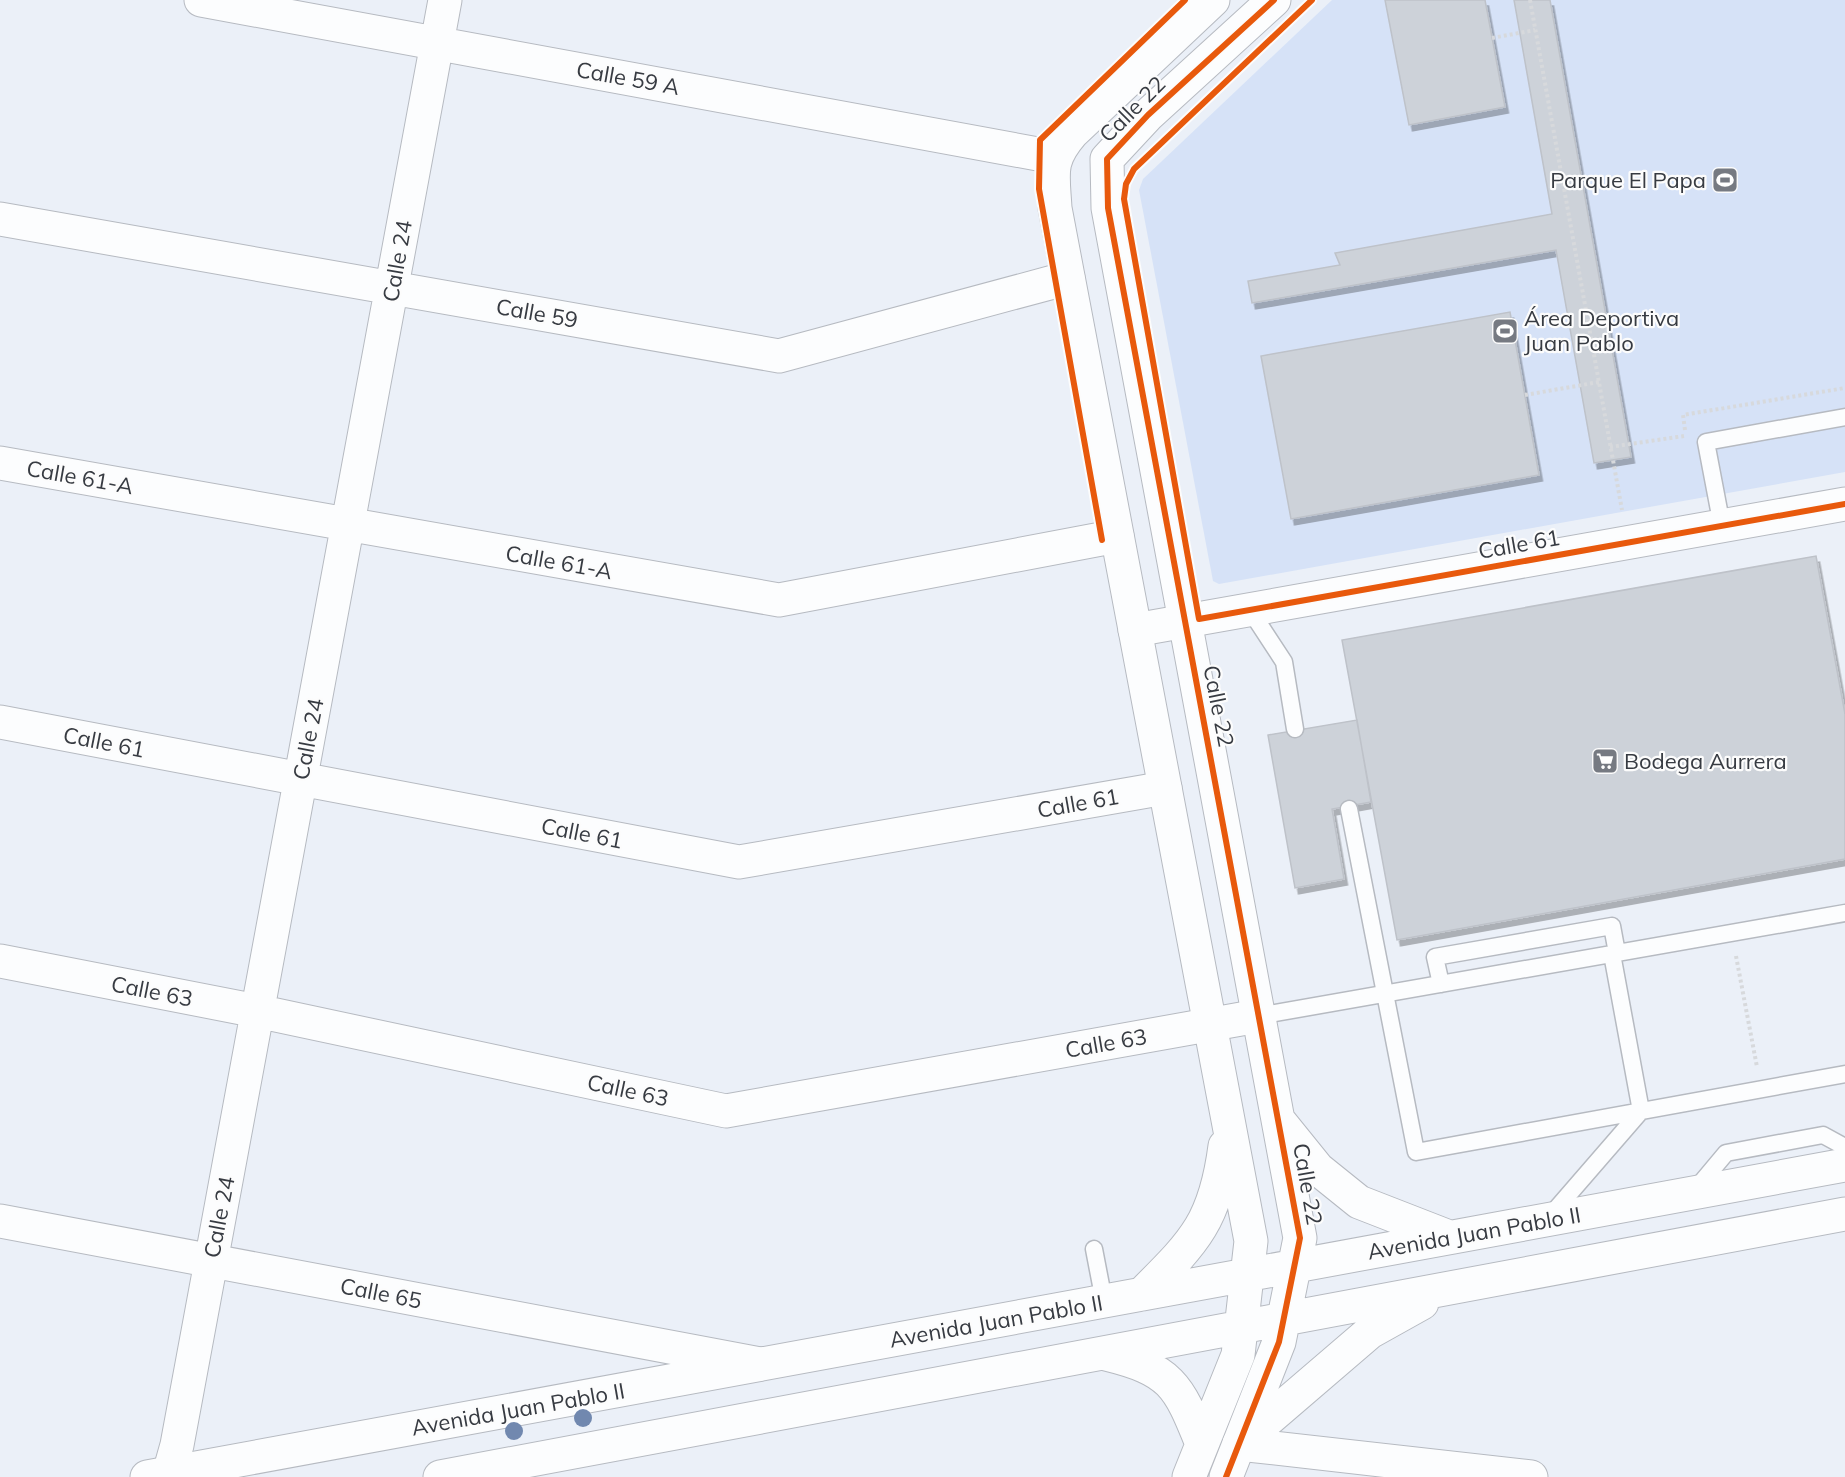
<svg xmlns="http://www.w3.org/2000/svg" width="1845" height="1477" font-family="Mulish,sans-serif">
<style>
.green{fill:#d6e2f7}
.building{fill:#cdd2d9;stroke:#bec2c9;stroke-width:1.5;filter:url(#shadow)}
.lines{fill:none;stroke-linecap:round;stroke-linejoin:round}
.lane-casing{stroke:#b6bac1;stroke-width:19}
.street-casing{stroke:#b6bac1;stroke-width:35}
.secondary-casing{stroke:#b6bac1;stroke-width:35}
.path{stroke:#d7d9dc;stroke-width:4;stroke-dasharray:3 3;stroke-linecap:butt}
.lane{stroke:#fcfdfe;stroke-width:16}
.street{stroke:#fcfdfe;stroke-width:33}
.secondary{stroke:#fcfdfe;stroke-width:33}
.cycleway-casing{stroke:#fcfcfc;stroke-width:10}
.cycleway{stroke:#e8590c;stroke-width:6}
.tree{fill:#7188af}
.labels{text-anchor:middle;stroke-width:4.5;stroke-linejoin:round;paint-order:stroke}
.street-label{font-size:22px;fill:#373b42;stroke:#fcfcfc}
.poi-label{font-size:22px;fill:#373b42;stroke:#fcfcfc;text-anchor:start}
</style>
<defs>
<filter id="shadow"><feDropShadow dx="3.5" dy="6" stdDeviation="0" flood-color="#0004"/></filter>
</defs>
<rect width="100%" height="100%" fill="#ebf0f8"/>
<!-- green -->
<path class="green" d="M1332,0H1845V472L1219,584L1213,581L1139,190L1143,179Z"/>
<!-- building -->
<path class="building" d="M1385,0H1485L1505,107L1409,125Z
M1514,0H1550L1631,457L1594,463L1556,250L1252,303L1248,281L1340,265L1335,253L1552,214Z
M1510,312L1539,475L1291,519L1261,356Z
M1816,556L1845,714V859L1397,940L1342,640Z
M1357,720L1371,802L1332,809L1344,879L1295,888L1268,735Z"/>
<g class="lines">
<defs>
<path id="lane" d="M1722,526L1706,442L1845,417
M1250,610L1284,662L1295,729
M1349,809L1416,1152L1845,1074
M1441,984L1435,957L1612,926L1617,953
M1258,1016L1845,913
M1695,1190L1726,1153L1823,1135L1845,1147
M1550,1216L1641,1111L1612,954
M1094,1249L1104,1301"/>
<path id="street" d="M201,0L1054,157
M0,219L779,356L1068,278
M0,463L779,600L1117,536
M1135,630L1845,504
M0,722L739,862L1165,788
M0,961L257,1011L726,1111L1258,1016
M0,1221L760,1364
M1239,1444L1531,1477
M168,1477L177,1445L445,0"/>
<path id="secondary" d="M1280,1122L1318,1169L1359,1202L1449,1237
M1142,1294C1194,1242 1215,1223 1225,1146
M1106,1354C1171,1370 1178,1384 1202,1444
M1243,1441L1370,1332L1422,1303
M147,1477L1845,1165
M440,1477L1845,1214
M1189,1477L1238,1355L1251,1241L1055,208C1053,173 1048,161 1072,133L1213,0
M1226,1477L1279,1342L1300,1238L1108,208L1107,159L1148,115L1274,0"/>
</defs>
<!-- lane casing -->
<use href="#lane" class="lane-casing"/>
<!-- street casing -->
<use href="#street" class="street-casing"/>
<!-- secondary casing -->
<use href="#secondary" class="secondary-casing"/>
<!-- path -->
<path class="path" d="M1530,0L1622,510
M1492,38L1535,30
M1525,395L1599,382
M1685,430L1683,415L1845,388
M1610,447L1684,436
M1736,956L1757,1067"/>
<!-- lane -->
<use href="#lane" class="lane"/>
<!-- street -->
<use href="#street" class="street"/>
<!-- secondary -->
<use href="#secondary" class="secondary"/>
<defs>
<path id="cycleway" d="M1312,0L1134,169L1126,184L1124,199L1199,619L1845,504
M1102,540L1039,189L1040,140L1185,0
M1226,1477L1279,1342L1300,1238L1108,208L1107,159L1148,115L1274,0"/>
</defs>
<!-- cycleway casing -->
<use href="#cycleway" class="cycleway-casing"/>
<!-- cycleway -->
<use href="#cycleway" class="cycleway"/>
</g>
<!-- trees -->
<g class="tree">
<circle cx="583" cy="1418" r="9"/>
<circle cx="514" cy="1431" r="9"/>
</g>
<!-- icons -->
<defs>
<symbol id="stadium-square" viewBox="-11 -11 22 22"><rect x="-9" y="-9" width="18" height="18" rx="4" fill="#767a82" stroke="#fcfcfc"/><path d="M0-5a6.5 5 0 1 0 0 10a6.5 5 0 1 0 0-10ZM-3.5-1.8h7v3.6h-7Z" fill="#fff"/></symbol>
<symbol id="supermarket-square" viewBox="-11 -11 22 22"><rect x="-9" y="-9" width="18" height="18" rx="4" fill="#767a82" stroke="#fcfcfc"/><path d="M-6-5.5h2.5l.6 2H6L4.5 2H-2.5L-4.4-4H-6ZM-1.5 3.2a1.3 1.3 0 1 0 .1 0ZM3 3.2a1.3 1.3 0 1 0 .1 0Z" fill="#fff"/></symbol>
</defs>
<g fill-rule="evenodd">
<use href="#stadium-square" x="1710" y="165" width="30" height="30"/>
<use href="#stadium-square" x="1490" y="316" width="30" height="30"/>
<use href="#supermarket-square" x="1590" y="746" width="30" height="30"/>
</g>
<g class="labels">
<!-- street labels -->
<g class="street-label">
<text transform="translate(628 78) rotate(10)" y="8">Calle 59 A</text>
<text transform="translate(1132 109) rotate(-45)" y="8">Calle 22</text>
<text transform="translate(397 261) rotate(-80)" y="8">Calle 24</text>
<text transform="translate(537 313) rotate(10)" y="8">Calle 59</text>
<text transform="translate(80 477) rotate(10)" y="8">Calle 61-A</text>
<text transform="translate(1519 544) rotate(-10)" y="8">Calle 61</text>
<text transform="translate(559 562) rotate(10)" y="8">Calle 61-A</text>
<text transform="translate(1219 706) rotate(79)" y="8">Calle 22</text>
<text transform="translate(308 739) rotate(-79)" y="8">Calle 24</text>
<text transform="translate(104 742) rotate(11)" y="8">Calle 61</text>
<text transform="translate(1078 803) rotate(-10)" y="8">Calle 61</text>
<text transform="translate(582 833) rotate(11)" y="8">Calle 61</text>
<text transform="translate(152 991) rotate(11)" y="8">Calle 63</text>
<text transform="translate(1106 1043) rotate(-10)" y="8">Calle 63</text>
<text transform="translate(628 1090) rotate(12)" y="8">Calle 63</text>
<text transform="translate(1308 1184) rotate(80)" y="8">Calle 22</text>
<text transform="translate(219 1217) rotate(-79)" y="8">Calle 24</text>
<text transform="translate(1474 1233) rotate(-10)" y="8">Avenida Juan Pablo II</text>
<text transform="translate(381 1293) rotate(11)" y="8">Calle 65</text>
<text transform="translate(996 1321) rotate(-10)" y="8">Avenida Juan Pablo II</text>
<text transform="translate(518 1409) rotate(-10)" y="8">Avenida Juan Pablo II</text>
</g>
<!-- poi labels -->
<g class="poi-label">
<text x="1706" y="188" text-anchor="end">Parque El Papa</text>
<text x="1524" y="326">Área Deportiva<tspan x="1524" dy="25">Juan Pablo</tspan></text>
<text x="1624" y="769">Bodega Aurrera</text>
</g>
</g>
</svg>
